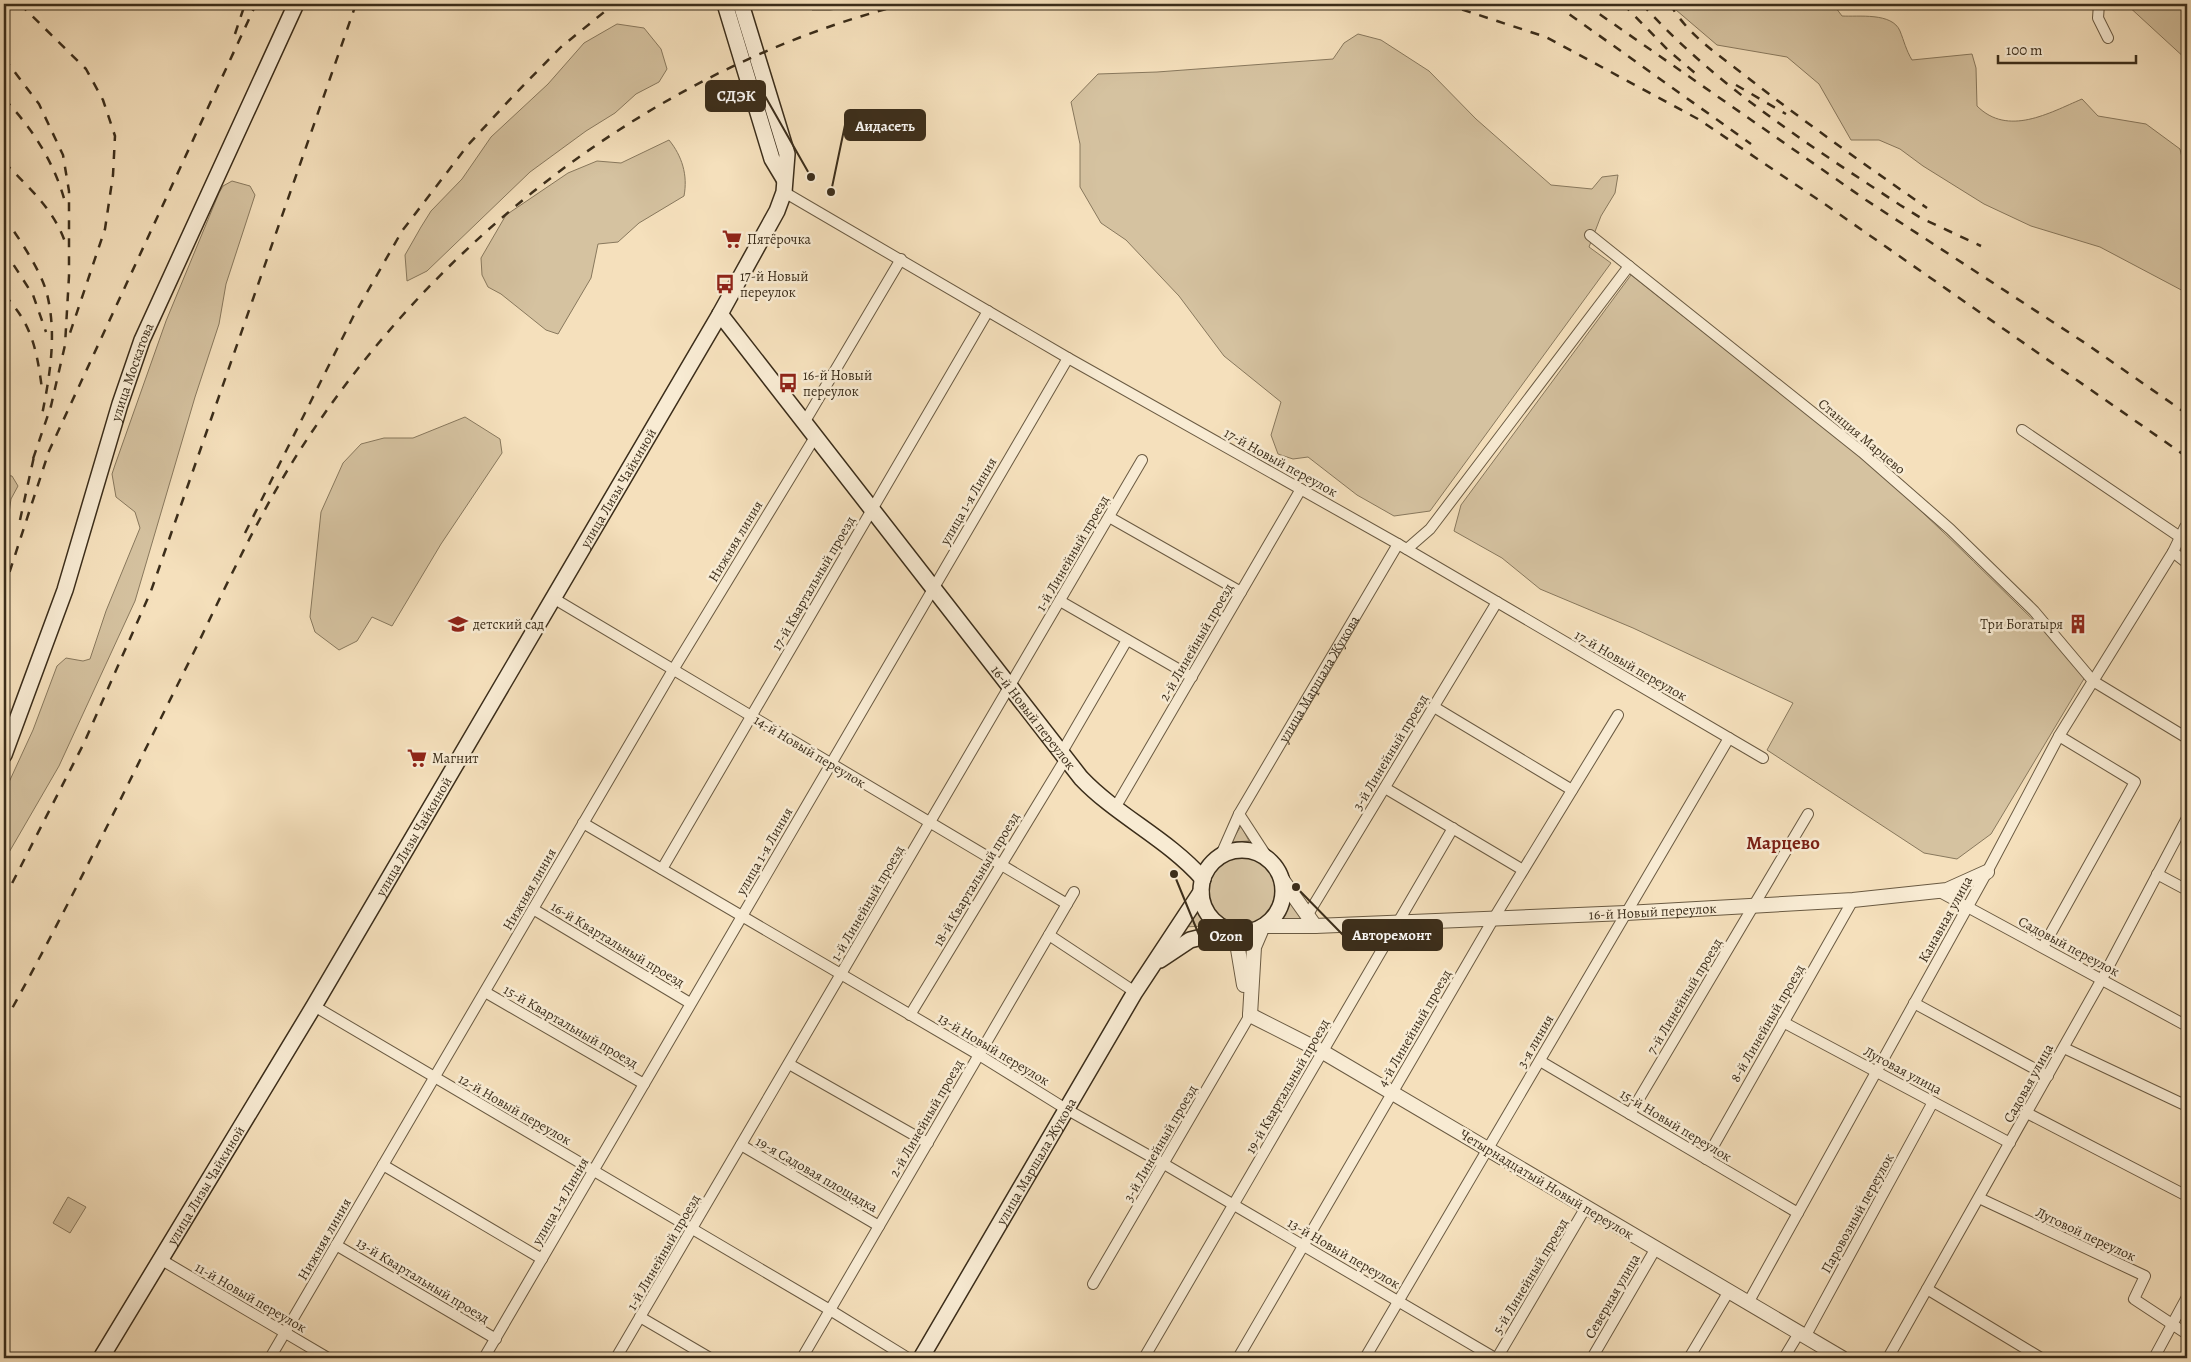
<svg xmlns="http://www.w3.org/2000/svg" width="2191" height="1362" font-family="Alegreya,serif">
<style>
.green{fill:#d5c2a0;stroke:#88785d}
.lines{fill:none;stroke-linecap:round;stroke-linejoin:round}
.minor-casing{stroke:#6a5a42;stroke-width:12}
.tertiary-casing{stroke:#6a5a42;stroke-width:16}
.secondary-casing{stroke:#3b2d1a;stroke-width:18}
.minor{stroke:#f8ebd3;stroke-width:10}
.tertiary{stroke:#f8ebd3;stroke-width:14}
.secondary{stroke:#f8ebd3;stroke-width:15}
.rail{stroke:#3b2d1a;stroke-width:2.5;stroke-dasharray:9 9;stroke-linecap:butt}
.labels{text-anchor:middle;stroke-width:5;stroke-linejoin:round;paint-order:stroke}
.poi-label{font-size:14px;fill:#3b2d1a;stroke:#f8ebd3;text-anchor:start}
.street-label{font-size:14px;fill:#3b2d1a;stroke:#f8ebd3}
.district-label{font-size:19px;font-weight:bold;fill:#7a1f14;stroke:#f8ebd3}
.leader{fill:none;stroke:#3b2d1a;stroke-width:2}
.callout-dot{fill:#3b2d1a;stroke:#f8ebd3;stroke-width:2}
.callout{fill:#3b2d1a;stroke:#3b2d1a;stroke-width:2}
.callout-label{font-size:15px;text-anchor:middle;font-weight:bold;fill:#fff}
</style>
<rect width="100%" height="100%" fill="#f5e0bc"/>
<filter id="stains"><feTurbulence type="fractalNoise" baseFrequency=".004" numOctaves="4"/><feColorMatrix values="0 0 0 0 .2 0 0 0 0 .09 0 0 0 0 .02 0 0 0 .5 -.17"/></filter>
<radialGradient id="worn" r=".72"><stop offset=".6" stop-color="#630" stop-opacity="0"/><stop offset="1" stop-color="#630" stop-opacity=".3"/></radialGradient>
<!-- green -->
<path class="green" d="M808,4H872L830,10H812Z
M1669,4H1833L1842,16C1858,17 1892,12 1900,31C1904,41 1906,50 1912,60L1972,54L1976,68L1977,106C2008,137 2049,113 2082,99L2098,116L2146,124L2180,149L2185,171L2187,174V293L2100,247L2031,226L1984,204L1923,166L1900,149L1879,140H1851L1819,84L1787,57L1717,45Z
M2126,4H2187V60Z
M617,24L644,28L661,49L667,69L659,82L636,94L615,113L586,131L530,172L427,271L407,281L405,255L421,227L431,211L462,179L491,137L548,84L584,43Z
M1358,34L1381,40L1429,71L1476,119L1551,185L1592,189L1602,177L1618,175L1615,193L1601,216L1589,247L1611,263L1430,511L1394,516L1357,495L1308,457L1293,459L1278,454L1271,435L1281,402L1224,356L1179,296L1126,240L1101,223L1080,187V144L1071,102L1098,74L1157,72L1333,59L1344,43Z
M669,140C682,156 688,175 684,196L639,223L618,242L598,244L591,278L558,334L546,330L501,294L488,287L482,275L481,258L506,215L568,173L597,161L621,163Z
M232,181L250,186L255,195L226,284L219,324L195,397L135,601L59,766L4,861V793L33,730L57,666L66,658L83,661L90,659L106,611L140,528L135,512L116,497L112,474L115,465L166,321L219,193L223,186Z
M1631,275C1706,335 1783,393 1857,454C1938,522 2010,600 2088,672L1991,834L1957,859L1924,853L1767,750L1793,703L1633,628L1540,589L1502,558L1454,531L1461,505Z
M465,417L500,439L502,453L441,544L392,626L372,617L357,641L339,650L315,632L310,617L321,512L343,463L361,444L384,438H413Z
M4,475L12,476L18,486L11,499L8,520H4Z
M1241,826L1249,841L1231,842Z
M1207 891a35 35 0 1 1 70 0a35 35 0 1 1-70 0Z
M1291,902L1305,921L1280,923Z
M1196,906L1206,926L1182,927Z
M68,1197L86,1207L70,1233L53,1223Z"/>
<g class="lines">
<defs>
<g id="minor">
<path d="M2099,4L2098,18L2108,38"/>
<path d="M784,192L1068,358L1398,544L1763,758"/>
<path d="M1590,235L1862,452L1950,529L2034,611L2093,681L2187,738"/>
<path d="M804,423L901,259"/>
<path d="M2022,430L2180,537"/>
<path d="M1109,517L1241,592"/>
<path d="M1407,549L1430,529L1629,266"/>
<path d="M2173,552L2187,563"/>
<path d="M553,598L1067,904"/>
<path d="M1060,601L1192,677"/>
<path d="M1434,707L1572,790"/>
<path d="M1062,752L1127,640"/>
<path d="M1385,788L1523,870"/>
<path d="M1115,808L1301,489"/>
<path d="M1239,814L1269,860"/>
<path d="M583,823L979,1055L1066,1109L1164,1164L1495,1358"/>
<path id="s1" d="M1220,857L1239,814L1398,544"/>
<path d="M662,869L988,311"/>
<path d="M2157,874L2187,890"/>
<path d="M1938,891L2187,1026"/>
<path d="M533,909L690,1003"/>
<path d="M1304,910L1310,911L1497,602"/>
<path d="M1049,935L1135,992"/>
<path d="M2043,947L2135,782L2059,736"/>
<path d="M485,992L644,1084"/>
<path d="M1914,1003L2048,1076"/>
<path d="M314,1006L830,1310L908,1358"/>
<path d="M910,1015L1066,758"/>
<path d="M1783,1022L2010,1143"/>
<path d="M2064,1048L2187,1106"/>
<path d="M1540,1061L1798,1213"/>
<path d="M789,1064L928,1143"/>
<path d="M2027,1113L2187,1196"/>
<path d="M1630,1114L1808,814"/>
<path d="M741,1145L879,1226"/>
<path d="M1706,1159L1853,900"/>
<path d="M383,1165L542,1259"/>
<path d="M1979,1198L2145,1276L2134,1299L2187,1334"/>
<path d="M336,1245L496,1339"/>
<path d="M160,1259L328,1358"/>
<path d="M1093,1284L1250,1015"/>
<path d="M1927,1289L2041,1358"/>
<path d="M1748,1303L1987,872L2059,736L2173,552L2185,527"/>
<path d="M640,1317L710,1358"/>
<path d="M1805,1337L1933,1102"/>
<path d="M270,1358L673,670L815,437"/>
<path d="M484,1358L1068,358"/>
<path d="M616,1358L1142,460"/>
<path d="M802,1358L1074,892"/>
<path d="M1144,1358L1453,828"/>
<path d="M1238,1358L1494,918L1618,715"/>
<path d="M1365,1358L1729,738"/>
<path d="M1497,1358L1586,1207"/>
<path d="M1592,1358L1656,1248"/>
<path d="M1689,1358L1729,1291"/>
<path d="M1784,1358L1799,1333"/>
<path d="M1888,1358L2102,979L2187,818"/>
<path d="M2154,1358L2187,1297"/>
</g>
<g id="tertiary">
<path d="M1281,878L1315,926"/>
<path d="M1229,930L1238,949L1244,985"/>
<path id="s2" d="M1250,1015L1254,947L1263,926H1315L1626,913L1853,900L1947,890L1987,872"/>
<path d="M1250,1015L1323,1052L1842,1358"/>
</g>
<g id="secondary">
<path d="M725,4L772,159L784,179"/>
<path id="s3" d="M720,314L1081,778C1117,816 1168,839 1203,879"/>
<path id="s4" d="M4,755L65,590L120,404L142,340L296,4"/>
<circle cx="1242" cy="891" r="41"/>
<path d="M1160,960L1190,940L1229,930"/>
<path id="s5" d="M101,1358L314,1006L720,314L777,211L784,192L787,154L741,4"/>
<path id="s6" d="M921,1358L1135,992L1201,892"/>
</g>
</defs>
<!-- minor casing -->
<use href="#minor" class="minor-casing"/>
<!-- tertiary casing -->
<use href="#tertiary" class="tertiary-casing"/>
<!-- secondary casing -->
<use href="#secondary" class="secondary-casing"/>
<!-- minor -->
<use href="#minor" class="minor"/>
<!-- tertiary -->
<use href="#tertiary" class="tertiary"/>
<!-- secondary -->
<use href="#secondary" class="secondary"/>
<!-- rail -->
<path class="rail" d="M20,4L86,69L103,100L115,136L113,175L105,229L69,336
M1445,4L1546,37L1698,119L1829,207L2187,457
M1555,4L1751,144
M1585,4L1866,200L2085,343L2187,414
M1623,4L1669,51L1695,73
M1642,4C1716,86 1809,145 1900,205L1921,218L1981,246
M1670,4C1689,37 1722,57 1752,81C1809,125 1868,167 1927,208
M235,34L245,4
M4,58L39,104L63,155L69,191V276L65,345L51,406L33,459
M1736,85L1786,114
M4,99C32,127 55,164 65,202
M4,162C29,188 55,210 66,245
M4,217C18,237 41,270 47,294C57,334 50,375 42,415
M4,250L33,295L46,332
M4,295C32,323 37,351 42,389
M20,520L35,452
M245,533L353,317L402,231L468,145L515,94L561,47L614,4
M4,589L49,451L256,4
M4,899L84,743L151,591L356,4
M4,1023C71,903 130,779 192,656C223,592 253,527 290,466C426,245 651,68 905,4"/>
</g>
<!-- icons -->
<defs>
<symbol id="supermarket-bare" viewBox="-9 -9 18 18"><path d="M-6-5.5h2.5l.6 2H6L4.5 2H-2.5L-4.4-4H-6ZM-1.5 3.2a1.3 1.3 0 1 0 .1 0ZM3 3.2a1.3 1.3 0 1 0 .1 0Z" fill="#8f2418" stroke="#f8ebd3" stroke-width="2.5" paint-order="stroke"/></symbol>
<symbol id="bus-bare" viewBox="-9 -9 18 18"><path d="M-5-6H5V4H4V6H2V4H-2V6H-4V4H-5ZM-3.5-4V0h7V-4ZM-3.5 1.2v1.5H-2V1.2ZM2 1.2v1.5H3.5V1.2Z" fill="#8f2418" stroke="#f8ebd3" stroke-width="2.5" paint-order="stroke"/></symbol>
<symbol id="school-bare" viewBox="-9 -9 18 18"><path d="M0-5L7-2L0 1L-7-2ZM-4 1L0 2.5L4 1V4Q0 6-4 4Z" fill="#8f2418" stroke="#f8ebd3" stroke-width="2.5" paint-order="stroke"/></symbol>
<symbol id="building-bare" viewBox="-9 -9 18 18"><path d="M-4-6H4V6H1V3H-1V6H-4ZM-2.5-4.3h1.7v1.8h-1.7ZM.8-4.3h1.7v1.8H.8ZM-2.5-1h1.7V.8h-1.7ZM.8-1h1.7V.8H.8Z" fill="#8f2418" stroke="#f8ebd3" stroke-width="2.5" paint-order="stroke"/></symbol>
</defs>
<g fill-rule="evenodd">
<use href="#supermarket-bare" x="718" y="225" width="28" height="28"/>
<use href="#bus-bare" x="711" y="270" width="28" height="28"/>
<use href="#bus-bare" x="774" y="369" width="28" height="28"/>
<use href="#school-bare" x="444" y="610" width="28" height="28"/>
<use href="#building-bare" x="2064" y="610" width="28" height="28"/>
<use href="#supermarket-bare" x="403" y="744" width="28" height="28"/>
</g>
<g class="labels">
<!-- poi labels -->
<g class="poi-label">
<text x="747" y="244">Пятёрочка</text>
<text x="740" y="281">17-й Новый<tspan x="740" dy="16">переулок</tspan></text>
<text x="803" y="380">16-й Новый<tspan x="803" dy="16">переулок</tspan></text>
<text x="473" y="629">детский сад</text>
<text x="2063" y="629" text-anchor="end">Три Богатыря</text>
<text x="432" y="763">Магнит</text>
</g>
<!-- street labels -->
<g class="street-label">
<text dy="5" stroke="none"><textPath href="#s4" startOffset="404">улица Москатова</textPath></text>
<text transform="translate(1862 436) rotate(40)" y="5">Станция Марцево</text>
<text transform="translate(1281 462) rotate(29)" y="5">17-й Новый переулок</text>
<text dy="5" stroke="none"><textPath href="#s5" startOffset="1012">улица Лизы Чайкиной</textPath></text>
<text transform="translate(968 501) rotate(-60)" y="5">улица 1-я Линия</text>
<text transform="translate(735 541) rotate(-59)" y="5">Нижняя линия</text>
<text transform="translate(1072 553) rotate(-60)" y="5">1-й Линейный проезд</text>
<text transform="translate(813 583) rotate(-60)" y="5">17-й Квартальный проезд</text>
<text transform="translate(1196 642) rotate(-60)" y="5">2-й Линейный проезд</text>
<text transform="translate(1631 665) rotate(30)" y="5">17-й Новый переулок</text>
<text dy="5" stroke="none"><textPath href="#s1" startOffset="204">улица Маршала Жукова</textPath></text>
<text dy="5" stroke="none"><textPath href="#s3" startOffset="511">16-й Новый переулок</textPath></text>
<text transform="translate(810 751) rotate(31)" y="5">14-й Новый переулок</text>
<text transform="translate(1390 752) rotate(-59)" y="5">3-й Линейный проезд</text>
<text dy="5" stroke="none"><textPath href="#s5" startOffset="608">улица Лизы Чайкиной</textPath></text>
<text transform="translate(764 851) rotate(-60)" y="5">улица 1-я Линия</text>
<text transform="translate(976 879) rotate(-59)" y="5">18-й Квартальный проезд</text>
<text transform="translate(529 889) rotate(-60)" y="5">Нижняя линия</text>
<text transform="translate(867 903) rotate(-60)" y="5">1-й Линейный проезд</text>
<text dy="5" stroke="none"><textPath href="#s2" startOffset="481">16-й Новый переулок</textPath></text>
<text transform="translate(1945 919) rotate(-61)" y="5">Канавная улица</text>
<text transform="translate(618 944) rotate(31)" y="5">16-й Квартальный проезд</text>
<text transform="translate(2069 946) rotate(28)" y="5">Садовый переулок</text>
<text transform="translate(1684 996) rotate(-59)" y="5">7-й Линейный проезд</text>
<text transform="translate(1767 1023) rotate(-60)" y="5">8-й Линейный проезд</text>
<text transform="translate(571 1026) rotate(30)" y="5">15-й Квартальный проезд</text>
<text transform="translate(1414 1028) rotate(-60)" y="5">4-й Линейный проезд</text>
<text transform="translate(1535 1041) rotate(-60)" y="5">3-я линия</text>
<text transform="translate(994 1049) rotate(31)" y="5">13-й Новый переулок</text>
<text transform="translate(1903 1070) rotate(28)" y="5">Луговая улица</text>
<text transform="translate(2028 1083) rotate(-61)" y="5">Садовая улица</text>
<text transform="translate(1287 1086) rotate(-60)" y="5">19-й Квартальный проезд</text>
<text transform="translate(515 1109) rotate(30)" y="5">12-й Новый переулок</text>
<text transform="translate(926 1118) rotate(-60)" y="5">2-й Линейный проезд</text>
<text transform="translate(1676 1125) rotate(31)" y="5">15-й Новый переулок</text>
<text transform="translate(1160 1143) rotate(-60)" y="5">3-й Линейный проезд</text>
<text dy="5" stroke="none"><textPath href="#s6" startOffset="228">улица Маршала Жукова</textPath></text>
<text transform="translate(817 1174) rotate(30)" y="5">19-я Садовая площадка</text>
<text dy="5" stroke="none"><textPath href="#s5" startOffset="202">улица Лизы Чайкиной</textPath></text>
<text transform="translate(1547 1184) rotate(31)" y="5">Четырнадцатый Новый переулок</text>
<text transform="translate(560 1201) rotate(-60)" y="5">улица 1-я Линия</text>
<text transform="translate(1857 1213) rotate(-61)" y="5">Паровозный переулок</text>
<text transform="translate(2086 1234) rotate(25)" y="5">Луговой переулок</text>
<text transform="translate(324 1239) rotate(-60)" y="5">Нижняя линия</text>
<text transform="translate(663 1252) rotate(-60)" y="5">1-й Линейный проезд</text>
<text transform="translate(1344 1253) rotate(30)" y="5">13-й Новый переулок</text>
<text transform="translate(1530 1276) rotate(-59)" y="5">5-й Линейный проезд</text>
<text transform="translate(423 1280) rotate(31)" y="5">13-й Квартальный проезд</text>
<text transform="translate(1612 1296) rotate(-60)" y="5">Северная улица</text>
<text transform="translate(251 1297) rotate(30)" y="5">11-й Новый переулок</text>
</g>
<!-- district labels -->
<g class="district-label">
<text x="1783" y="849">Марцево</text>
</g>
</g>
<!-- callouts -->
<path class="leader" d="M811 177L765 96M831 192L845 125M1296 887L1343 935M1174 874L1199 935"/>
<g class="callout-dot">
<circle cx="811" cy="177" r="5"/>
<circle cx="831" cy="192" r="5"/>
<circle cx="1296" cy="887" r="5"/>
<circle cx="1174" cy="874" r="5"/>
</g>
<g class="callout">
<rect x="706" y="81" width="59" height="30" rx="5"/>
<rect x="845" y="110" width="80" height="30" rx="5"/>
<rect x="1343" y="920" width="99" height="30" rx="5"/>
<rect x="1199" y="920" width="53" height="30" rx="5"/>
</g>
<g class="callout-label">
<text x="736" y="101">СДЭК</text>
<text x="885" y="131">Аидасеть</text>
<text x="1392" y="940">Авторемонт</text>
<text x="1226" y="941">Ozon</text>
</g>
<!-- margin -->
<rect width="2191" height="1362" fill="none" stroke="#f5e0bc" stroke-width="20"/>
<rect x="5" y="5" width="2181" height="1352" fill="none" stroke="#3b2d1a" stroke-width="2.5"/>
<rect x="10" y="10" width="2171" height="1342" fill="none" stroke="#3b2d1a"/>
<!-- scale -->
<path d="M1998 55v8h138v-8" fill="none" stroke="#3b2d1a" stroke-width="2.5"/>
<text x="2006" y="55" font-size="15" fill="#3b2d1a" stroke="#f8ebd3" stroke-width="4" paint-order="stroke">100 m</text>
<rect width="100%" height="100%" filter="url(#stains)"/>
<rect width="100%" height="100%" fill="url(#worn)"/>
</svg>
